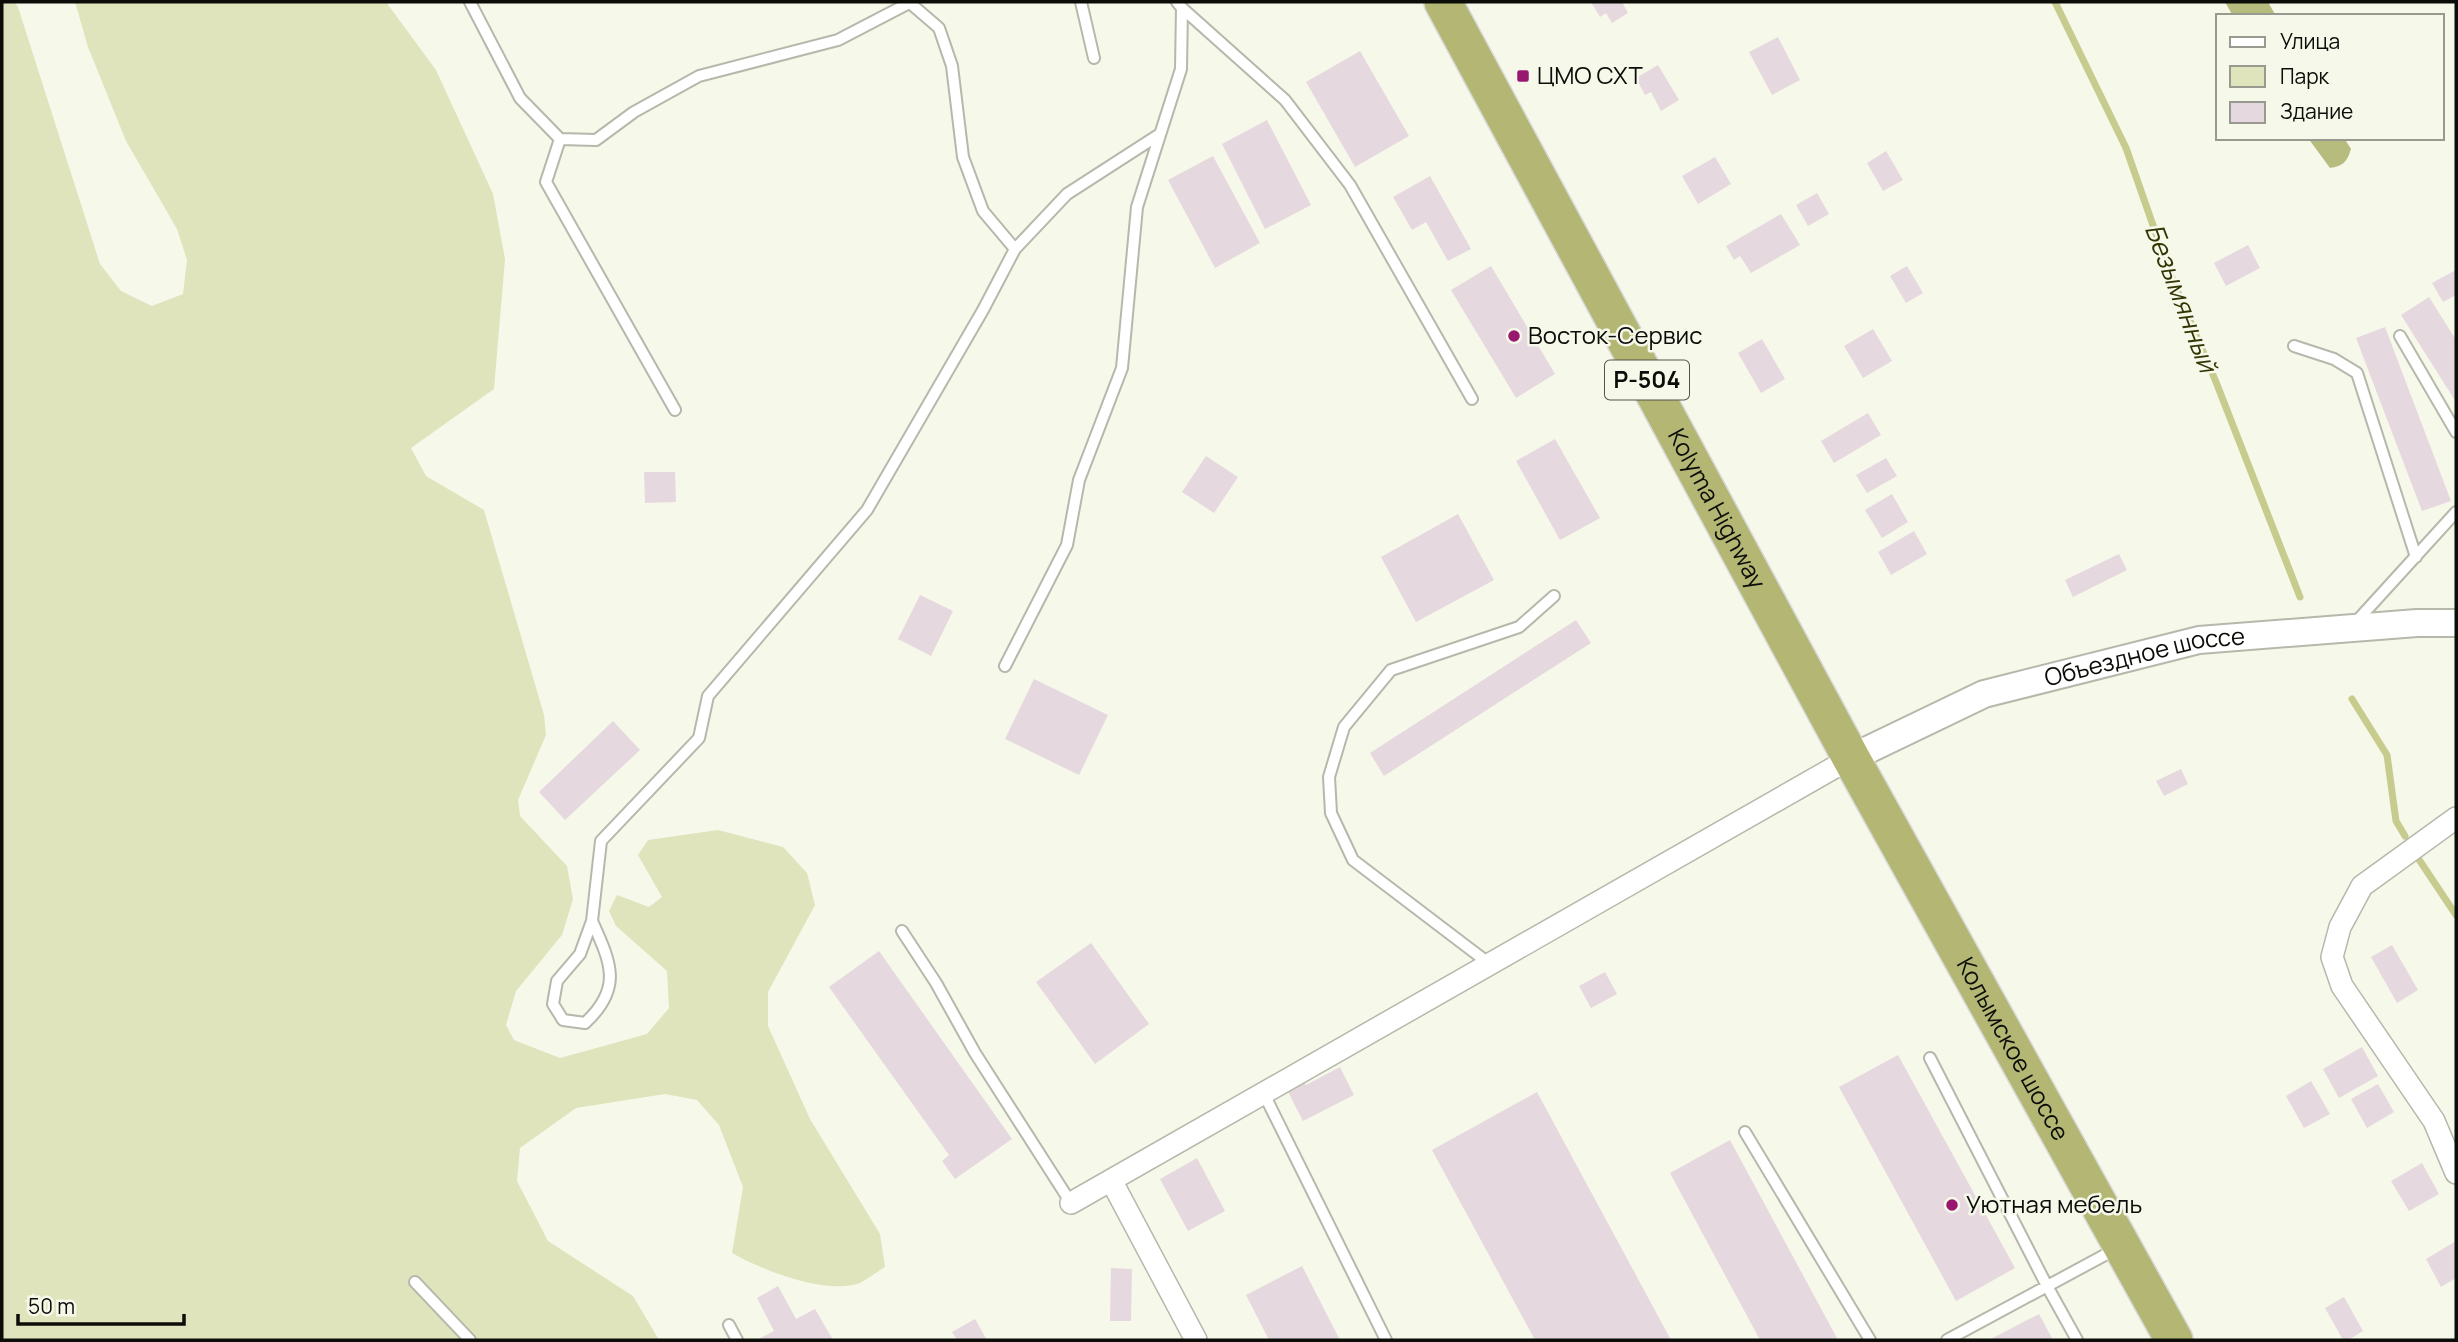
<svg xmlns="http://www.w3.org/2000/svg" width="2458" height="1342" font-family="Manrope,sans-serif">
<style>
.green{fill:#e0e4bd}
.forest{fill:#b6bb7e}
.lines{fill:none;stroke-linecap:round;stroke-linejoin:round}
.stream{stroke:#c7cc8e;stroke-width:7}
.building{fill:#e6d8df}
.service-casing{stroke:#b6b8ab;stroke-width:14}
.minor-casing{stroke:#b6b8ab;stroke-width:24}
.tertiary-casing{stroke:#b6b8ab;stroke-width:30}
.trunk-casing{stroke:#d8d8d8;stroke-width:40}
.service{stroke:#fff;stroke-width:10}
.minor{stroke:#fff;stroke-width:21}
.tertiary{stroke:#fff;stroke-width:26}
.trunk{stroke:#b3b773;stroke-width:37}
.poi-dot{fill:#98186f;stroke:#f6f8ea;stroke-width:2.5}
.labels{text-anchor:middle;stroke-width:5;stroke-linejoin:round;paint-order:stroke}
.shield{fill:#f6f8ea;stroke:#52544c;stroke-width:2}
.shield-label{font-size:23px;font-weight:bold;fill:#0c0d09}
.poi-label{font-size:24px;fill:#0c0d09;stroke:#f6f8ea;text-anchor:start}
.street-label{font-size:24px;fill:#0c0d09;stroke:#f6f8ea}
.water-label{font-size:26px;font-style:italic;fill:#333503;stroke:#f6f8ea}
</style>
<rect width="100%" height="100%" fill="#f6f8ea"/>
<!-- green -->
<path class="green" d="M2,2H15L18,7L100,264L121,291L152,306L183,294L187,260L177,229L126,141L88,47L75,2H386L436,70L493,194L505,259L494,389L411,448L426,476L484,510L544,715L546,735L518,800L520,816L567,866L573,899L562,935L516,991L506,1025L514,1040L560,1058L647,1034L669,1008L667,971L616,926L609,911L617,895L649,907L662,897L638,855L648,840L718,830L783,847L807,873L815,905L768,992V1026L810,1119L880,1234L885,1267C876,1272 866,1281 857,1284C822,1294 762,1270 732,1253L743,1187L719,1125L697,1100L665,1094L576,1108L520,1148L517,1181L548,1241L633,1296L659,1340H2Z"/>
<!-- forest -->
<path class="forest" d="M2225,2H2268L2276,16H2233Z
M2308,138H2344L2351,149C2347,162 2343,166 2330,168Z"/>
<g class="lines">
<!-- stream -->
<path class="stream" d="M2055,2L2126,148L2169,271L2216,382L2300,597
M2352,699L2387,755L2396,821L2405,836
M2418,858L2456,915"/>
</g>
<!-- building -->
<path class="building" d="M1591,2H1622L1628,13L1612,23L1606,13L1600,17Z
M1778,37L1800,80L1772,95L1749,52Z
M1360,51L1409,136L1355,167L1306,82Z
M1658,65L1679,100L1661,111L1651,92L1645,95L1636,78Z
M1267,120L1311,205L1265,229L1222,144Z
M1886,151L1903,180L1883,191L1867,163Z
M1213,156L1260,243L1215,268L1168,180Z
M1715,157L1731,184L1698,204L1682,176Z
M1430,176L1471,249L1448,261L1426,222L1412,230L1393,197Z
M1817,193L1829,214L1808,226L1796,205Z
M1781,214L1800,245L1751,273L1740,256L1734,260L1726,246Z
M2248,245L2260,268L2226,286L2214,263Z
M1491,266L1555,374L1516,398L1451,290Z
M1907,266L1923,293L1906,303L1890,276Z
M2456,270V295L2443,302L2432,283Z
M2429,297L2456,340V402L2401,315Z
M2385,327L2451,501L2422,511L2356,338Z
M1873,329L1892,361L1863,378L1844,346Z
M1762,339L1785,379L1761,393L1738,353Z
M1868,413L1881,435L1834,463L1821,441Z
M1555,439L1600,518L1560,540L1516,461Z
M1206,456L1238,477L1214,513L1182,492Z
M1886,458L1897,476L1867,493L1856,475Z
M644,472H675L676,502L645,503Z
M1892,494L1908,522L1882,538L1865,510Z
M1458,514L1494,580L1416,622L1381,557Z
M1914,531L1927,554L1891,575L1878,552Z
M2119,554L2127,570L2073,597L2065,580Z
M920,595L953,611L931,656L898,639Z
M1576,620L1591,643L1384,776L1370,753Z
M1034,679L1108,715L1079,775L1005,739Z
M613,721L640,750L565,820L539,792Z
M2181,769L2188,784L2164,796L2156,781Z
M1091,943L1149,1024L1095,1064L1036,982Z
M2392,945L2418,990L2397,1003L2371,957Z
M879,951L1012,1139L955,1179L942,1161L949,1155L829,987Z
M1605,972L1617,994L1591,1008L1579,986Z
M2362,1047L2378,1076L2339,1098L2323,1069Z
M1898,1055L2015,1268L1956,1301L1839,1087Z
M1340,1067L1354,1095L1303,1121L1285,1086L1302,1077L1306,1085Z
M2311,1081L2330,1114L2304,1128L2286,1096Z
M2378,1084L2394,1112L2367,1128L2351,1099Z
M1537,1092L1671,1340H1535L1432,1150Z
M1730,1140L1838,1340H1760L1670,1173Z
M1197,1158L1225,1211L1188,1231L1160,1179Z
M2422,1163L2439,1194L2409,1211L2391,1181Z
M2456,1241V1278L2441,1287L2426,1259Z
M1302,1266L1340,1340H1269L1246,1295Z
M1111,1268L1132,1269L1131,1321H1110Z
M778,1286L796,1319L815,1309L833,1340H757L774,1331L757,1298Z
M2344,1297L2363,1331L2348,1340H2343L2325,1308Z
M2039,1314L2053,1340H1989Z
M975,1319L987,1340H957L952,1332Z"/>
<g class="lines">
<defs>
<path id="service" d="M470,2L520,98L560,139L596,140L634,112L699,76L838,40L911,2
M1081,2L1094,58
M910,3L939,28L952,66L963,157L983,211L1015,249
M1182,8L1285,100L1350,185L1472,399
M560,139L546,182L675,410
M2400,336L2456,432
M2294,346L2334,359L2357,373L2416,557
M2355,623L2456,512
M1005,666L1067,545L1079,480L1122,368L1137,207L1181,69L1182,8L1177,2
M592,921C611,963 623,988 585,1023L563,1020L553,1004L557,981L580,954L592,921L601,841L699,738L708,696L867,510L983,310L1015,249L1067,194L1160,134
M902,931L936,983L975,1053L1071,1203
M1491,965L1353,860L1331,813L1329,777L1344,727L1391,670L1519,627L1554,596
M1930,1058L2047,1286L2077,1340
M1264,1094L1386,1340
M1745,1132L1870,1340
M415,1282L470,1340
M729,1325L737,1340
M1947,1340L2116,1249"/>
<path id="minor" d="M2456,818L2362,886L2340,927L2332,957L2342,986L2434,1121L2456,1173
M1111,1180L1196,1340
M1071,1203L1851,758"/>
<g id="tertiary">
<path id="s1" d="M1851,758L1984,694L2199,640L2417,623H2456"/>
</g>
<g id="trunk">
<path id="s2" d="M1443,2L1851,758L2174,1340"/>
</g>
</defs>
<!-- service casing -->
<use href="#service" class="service-casing"/>
<!-- minor casing -->
<use href="#minor" class="minor-casing"/>
<!-- tertiary casing -->
<use href="#tertiary" class="tertiary-casing"/>
<!-- trunk casing -->
<use href="#trunk" class="trunk-casing"/>
<!-- service -->
<use href="#service" class="service"/>
<!-- minor -->
<use href="#minor" class="minor"/>
<!-- tertiary -->
<use href="#tertiary" class="tertiary"/>
<!-- trunk -->
<use href="#trunk" class="trunk"/>
</g>
<!-- markers -->
<g class="poi-dot">
<rect x="1516" y="69" width="14" height="14" rx="3.5"/>
<circle cx="1514" cy="336" r="7"/>
<circle cx="1952" cy="1205" r="7"/>
</g>
<g class="labels">
<!-- shield labels -->
<rect class="shield" x="1605" y="360.5" width="84" height="39" rx="5"/>
<g class="shield-label">
<text x="1647" y="388">Р-504</text>
</g>
<!-- poi labels -->
<g class="poi-label">
<text x="1537" y="84">ЦМО СХТ</text>
<text x="1528" y="344">Восток-Сервис</text>
<text x="1966" y="1213">Уютная мебель</text>
</g>
<!-- street labels -->
<g class="street-label">
<text dy="8" stroke="none"><textPath href="#s2" startOffset="576">Kolyma Highway</textPath></text>
<text dy="8" stroke="none"><textPath href="#s1" startOffset="313">Объездное шоссе</textPath></text>
<text dy="8" stroke="none"><textPath href="#s2" startOffset="1192">Колымское шоссе</textPath></text>
</g>
<!-- water labels -->
<g class="water-label">
<text transform="translate(2181 298) rotate(69)" y="9">Безымянный</text>
</g>
</g>
<!-- border -->
<rect width="2458" height="1342" fill="none" stroke="#0c0d09" stroke-width="7"/>
<!-- legend -->
<rect x="2216" y="14" width="228" height="126" fill="#f6f8ea" stroke="#989a90" stroke-width="2"/>
<rect x="2230" y="37" width="35" height="10" fill="#ffffff" stroke="#989a90" stroke-width="2"/>
<text x="2280" y="49" font-size="21" fill="#0c0d09">Улица</text>
<rect x="2230" y="66" width="35" height="21" fill="#e0e4bd" stroke="#989a90" stroke-width="2"/>
<text x="2280" y="84" font-size="21" fill="#0c0d09">Парк</text>
<rect x="2230" y="102" width="35" height="21" fill="#e6d8df" stroke="#989a90" stroke-width="2"/>
<text x="2280" y="119" font-size="21" fill="#0c0d09">Здание</text>
<!-- scale -->
<path d="M18 1314v10h166v-10" fill="none" stroke="#0c0d09" stroke-width="3.5"/>
<text x="28" y="1314" font-size="21" fill="#0c0d09" stroke="#f6f8ea" stroke-width="5" paint-order="stroke">50 m</text>
</svg>
